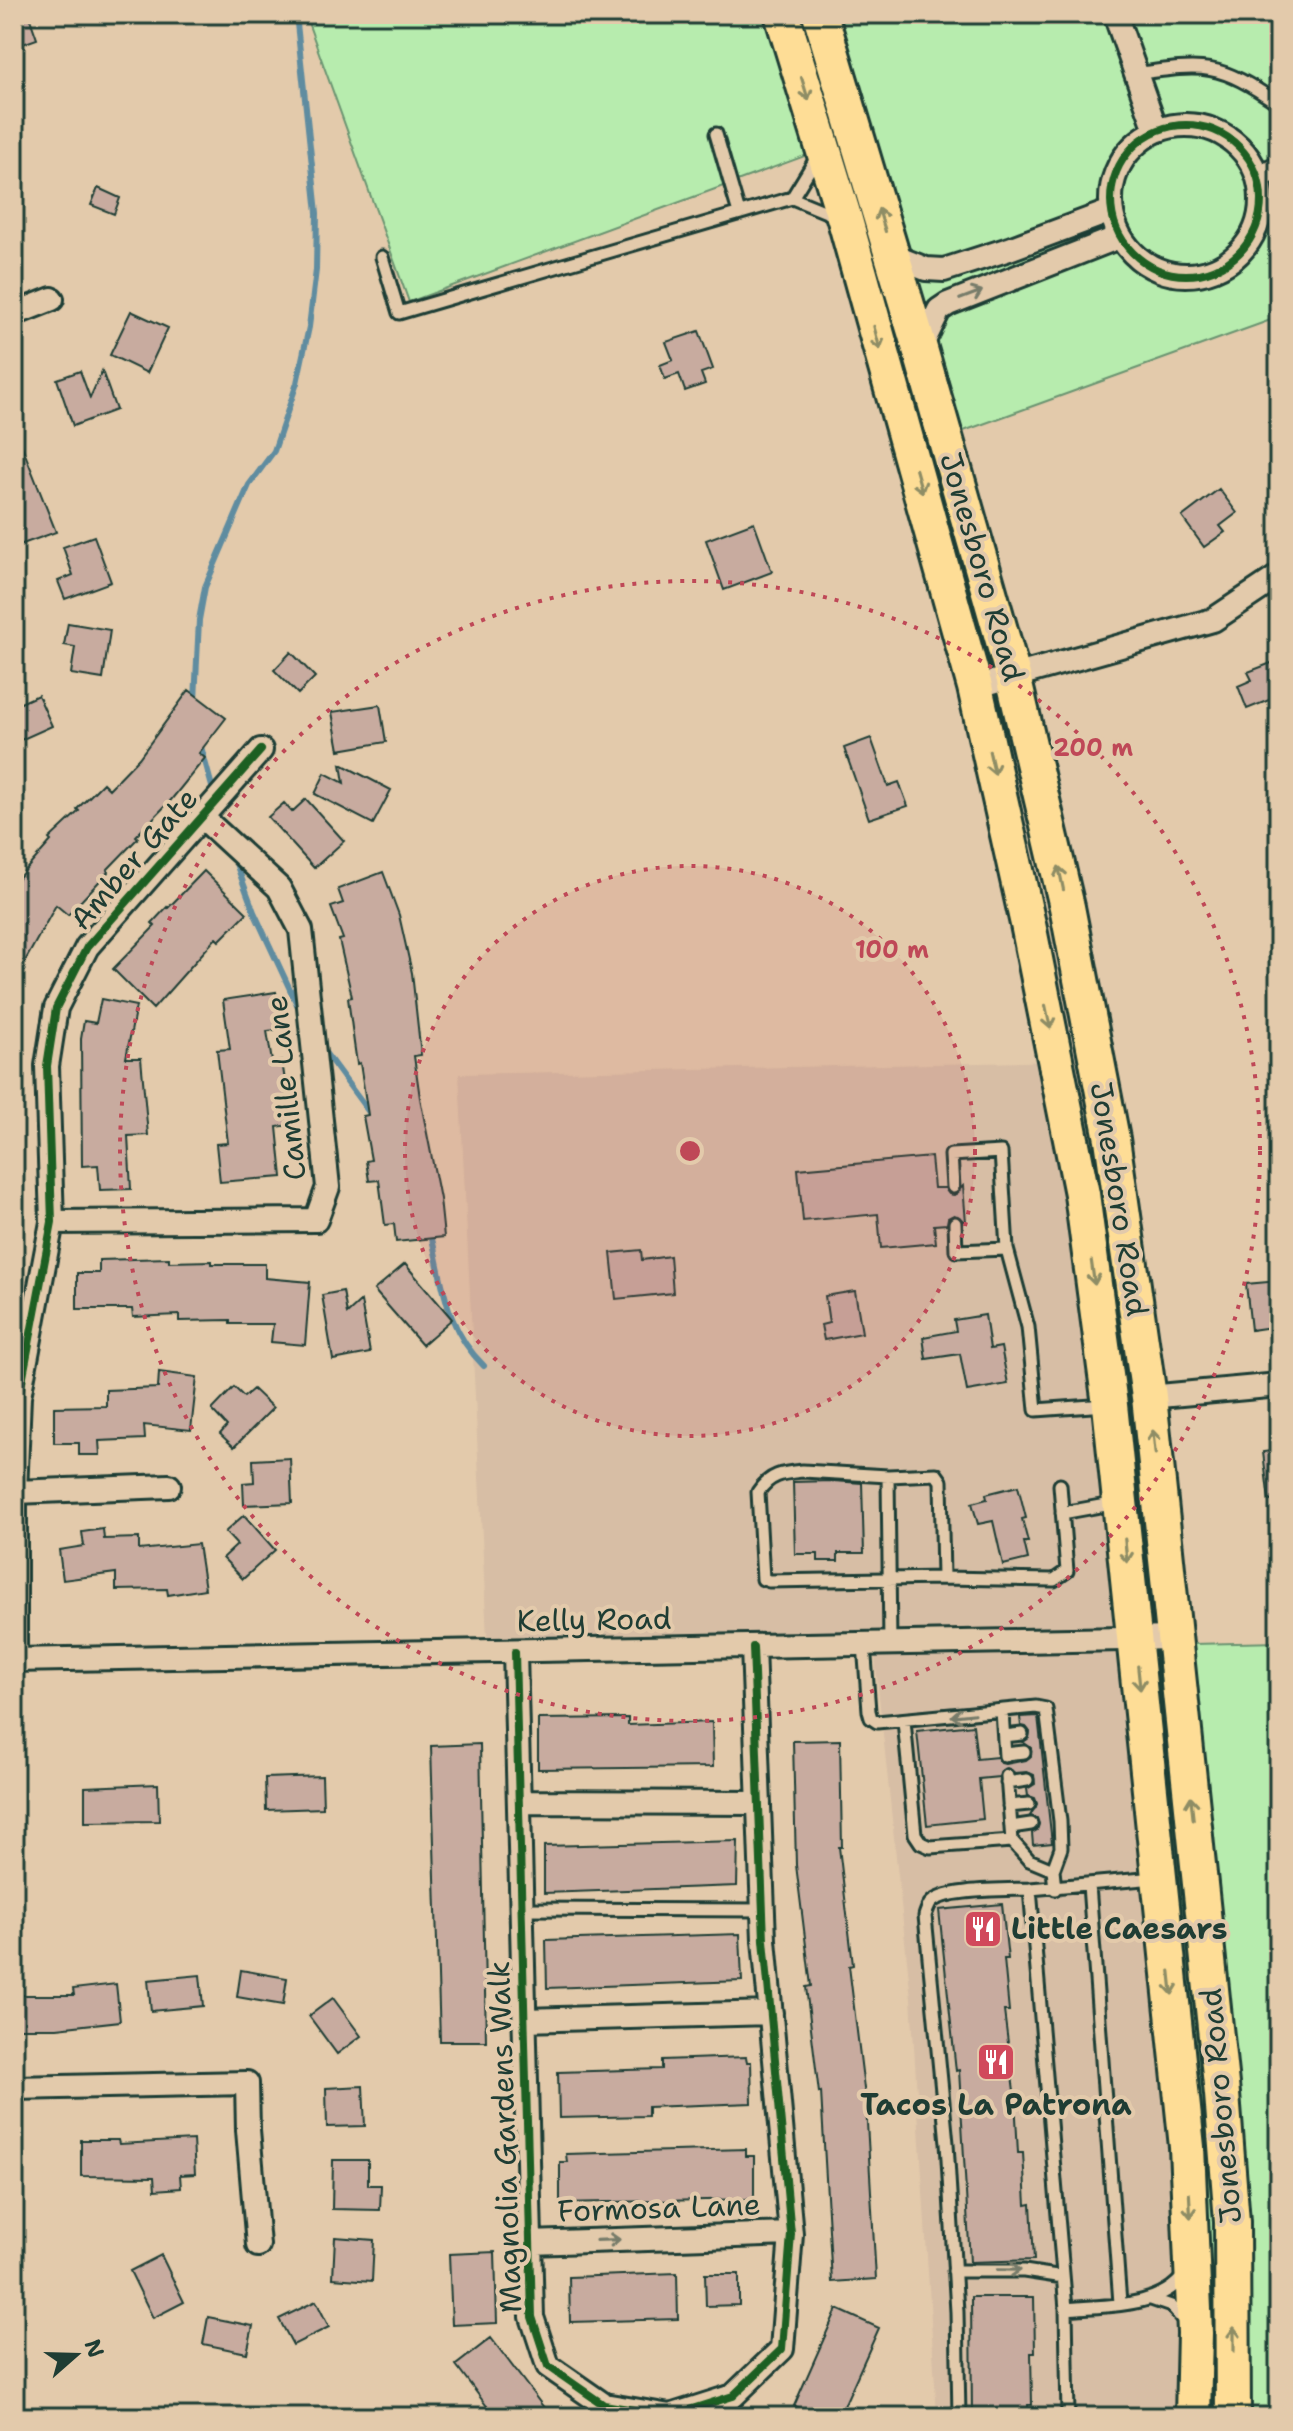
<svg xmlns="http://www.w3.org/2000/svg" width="1293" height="2431" font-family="'Shantell Sans',sans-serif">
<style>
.built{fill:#d7bea5}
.green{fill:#b7ecae;stroke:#6b9471;stroke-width:2}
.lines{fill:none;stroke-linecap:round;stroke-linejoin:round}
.stream{stroke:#5f8ca0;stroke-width:6}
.building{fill:#c8ab9f;stroke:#1f3d34;stroke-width:2}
.lane-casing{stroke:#1f3d34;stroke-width:17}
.street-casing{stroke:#1f3d34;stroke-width:28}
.primary-casing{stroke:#1f3d34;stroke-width:40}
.lane{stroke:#e3caab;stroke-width:11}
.street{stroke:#e3caab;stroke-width:22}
.primary{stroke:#fedd96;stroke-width:34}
.cycleway-casing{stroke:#e3caab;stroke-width:13}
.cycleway{stroke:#1b5e20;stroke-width:8}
.oneway{stroke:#8e8d65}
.oneway2{stroke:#777c6a}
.ring{fill:none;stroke:#bf4857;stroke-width:4;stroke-dasharray:4 8}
.labels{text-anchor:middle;stroke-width:8;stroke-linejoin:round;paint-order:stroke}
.street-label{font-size:30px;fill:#1f3d34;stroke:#e3caab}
.poi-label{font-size:30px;font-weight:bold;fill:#1f3d34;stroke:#e3caab;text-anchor:start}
.centre{fill:#bf4857;stroke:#e3caab;stroke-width:4}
.ring-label{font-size:24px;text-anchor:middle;font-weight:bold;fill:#bf4857;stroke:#e3caab;stroke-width:8;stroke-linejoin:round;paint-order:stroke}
</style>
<rect width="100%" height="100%" fill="#e3caab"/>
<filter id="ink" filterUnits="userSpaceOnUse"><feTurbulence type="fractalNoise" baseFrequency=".0125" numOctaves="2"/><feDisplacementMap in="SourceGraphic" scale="16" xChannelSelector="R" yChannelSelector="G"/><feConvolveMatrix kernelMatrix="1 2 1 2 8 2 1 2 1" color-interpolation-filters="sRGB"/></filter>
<g filter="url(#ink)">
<!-- built -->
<path class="built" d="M1070,1061L1150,1645L1216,2417L1279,2409V2417H937L911,1998L874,1649L488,1658L459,1074Z"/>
<!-- green -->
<path class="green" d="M305,14H1279V317L925,445L829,147L409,302Z
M1279,1642V2409L1215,2417L1150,1645Z"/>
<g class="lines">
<!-- stream -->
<path class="stream" d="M195,700L199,620L205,587L249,485L274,451L297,383L309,327L316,270L317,213L296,14
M200,743L214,794
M234,858L254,912L301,1013
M321,1047L371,1115
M430,1231C444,1283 443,1326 484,1366"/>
</g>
<!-- building -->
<path class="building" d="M29,16L37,39L14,47V22Z
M98,188L120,198L114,214L91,205Z
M131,311L168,328L147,373L110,355Z
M699,331L713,369L701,373L705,384L685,391L679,374L665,379L660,365L673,360L666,342Z
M80,371L90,398L102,371L116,410L73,426L57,379Z
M14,426L56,532L14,547V525L20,522L14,505Z
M1219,489L1237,513L1220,526L1225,532L1204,547L1182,517Z
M754,522L772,572L724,590L706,540Z
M94,536L111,582L65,599L58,581L73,575L63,547Z
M68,623L110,630L103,679L71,674L75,647L64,645Z
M291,652L315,677L298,694L274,670Z
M1279,660V696L1247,709L1238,686L1252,680L1248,672Z
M189,690L226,718L199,753L205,758L171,800L136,836L138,838L107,870L108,872L68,915L56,905L14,981V883L51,841L49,839L79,811L77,809L103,783L109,789L139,758Z
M38,695L52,726L14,743V706Z
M380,705L386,742L339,750L332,712Z
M871,738L888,786L899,782L908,806L869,819L844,748Z
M341,764L391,790L373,824L315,794L325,773L344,783Z
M306,799L344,841L314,868L268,817L284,803L292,812Z
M204,871L247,913L219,941L216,938L153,1009L113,969L155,926L152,923L167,907L168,908Z
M383,872L399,915L412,973L421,1055L414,1056L420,1098L440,1199L444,1237L396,1242L394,1224L385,1225L379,1180L369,1181L366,1161L371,1160L363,1116L368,1115L360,1063L357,1064L354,1043L348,998L352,997L339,940L343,939L331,907L343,903L338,889Z
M276,992L282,1029L267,1031L272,1062L282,1061L285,1081L289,1125L277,1127L282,1177L220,1182L216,1144L228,1143L217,1050L230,1049L223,1000Z
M101,999L136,1006L126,1058H141L148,1135L128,1136L131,1189L100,1190L98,1165L82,1166L81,1039L84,1021L96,1023Z
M931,1157L934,1188H945L949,1194L954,1195L963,1186L966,1222L954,1215L948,1218L947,1224L934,1225L936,1243L881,1248L878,1214L803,1221L798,1169Z
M641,1250L642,1260L670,1256L673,1293L616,1299L611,1253Z
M169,1258V1262L212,1261V1264H265V1278L310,1282L305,1345L271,1342L273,1324H230V1320L179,1321V1315L133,1317L132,1309H77V1273H99V1260Z
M405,1264L452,1319L422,1345L374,1290Z
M1279,1281V1326L1251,1330L1246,1284Z
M343,1291L347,1314L361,1301L370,1353L333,1360L322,1295Z
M855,1291L862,1333L824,1340L821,1325L829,1323L825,1296Z
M985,1315L990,1349L1001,1347L1008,1384L967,1391L960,1354L926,1359L923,1337L956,1331L954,1320Z
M159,1372L197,1377L191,1430L144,1425L145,1439L99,1441L100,1455H79V1443H54V1407L106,1406V1390L158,1388Z
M234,1387L244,1397L253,1389L273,1408L234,1447L220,1434L227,1426L212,1410Z
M1279,1450V1500L1269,1501L1263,1452Z
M290,1458L292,1503L244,1505L243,1483L254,1482L253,1460Z
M833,1481L862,1483L864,1553H838V1561H818V1554H795L793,1482Z
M1018,1486L1026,1518L1022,1519L1028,1542H1024L1028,1559L1003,1565L993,1521L978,1524L972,1503L987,1499L986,1494Z
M244,1515L275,1550L243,1579L223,1558L237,1545L225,1532Z
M103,1529L104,1539L139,1538V1550L198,1544L205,1589L168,1595L167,1589L116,1590V1573L63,1580L59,1550L84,1546L82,1532Z
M1038,1716L1052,1843L1033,1845L1032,1833L1037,1830L1039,1824L1037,1818L1030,1816L1037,1804L1035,1798L1028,1796L1027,1789L1035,1784L1034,1775L1027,1772L1015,1773L1007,1768L1002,1770L999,1777L979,1779L983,1819L927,1825L917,1731L973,1725L977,1759L997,1757L1001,1763L1006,1764L1026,1760L1031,1756V1748L1023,1742L1029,1738L1030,1732L1026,1727L1021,1726L1020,1717Z
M628,1718V1725L712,1722L713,1767L538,1769V1719Z
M840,1740L842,1847H839L853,1965L849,1966L866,2105L876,2279L832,2282L821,2092L819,2093L806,1987L811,1986L796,1865L793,1741Z
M480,1744L486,2041H440L431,1746Z
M322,1776L323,1808L266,1810L265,1778Z
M158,1784L159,1821L85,1822V1787Z
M738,1841L737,1886L544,1893V1846Z
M1002,1904L1008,1959H1004L1009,2011H1004L1015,2099L1018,2153H1023L1026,2205L1031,2204L1034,2260L970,2262L959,2070L956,2071L939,1910Z
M740,1934L742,1981L547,1988L546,1940Z
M241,1970L287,1978L283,2005L237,1997Z
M200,1975L203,2006L151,2011L148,1980Z
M116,1984L120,2021L57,2028H14V1995H74L73,1989Z
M333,1998L361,2036L337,2054L309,2016Z
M746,2057L747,2062H751L752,2103L648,2107V2116L559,2118L558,2072L662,2069V2060Z
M363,2086L365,2126L327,2127L326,2088Z
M81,2140H118L119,2144L193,2140L195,2174L180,2175L181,2188L155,2190L154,2177L81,2176Z
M746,2149V2156H754V2199L560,2203V2162H567L566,2154Z
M333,2160H368V2185H381L380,2210L332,2209Z
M335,2237L374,2240L372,2281L333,2278Z
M495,2252L497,2323L452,2325L449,2254Z
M161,2255L184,2302L153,2318L130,2271Z
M677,2273L678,2319L570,2322L569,2277Z
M705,2274H739V2305L706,2306Z
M971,2297H1034L1035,2353H1031L1032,2405H1028V2417H972Z
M316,2301L329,2327L293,2345L279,2319Z
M837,2309L879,2328L839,2417H819L794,2406Z
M208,2317L253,2326L247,2353L203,2344Z
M491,2338L551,2417H495L456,2365Z"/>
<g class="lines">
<defs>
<path id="lane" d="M1135,74C1205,64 1218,62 1279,104
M716,134L739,213
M792,198L817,157
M382,257L399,313L792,198L836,216
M953,1187L951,1155L1001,1152L1007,1249L1028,1327L1036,1410L1106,1405
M955,1223L956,1251L1007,1249
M803,1471L888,1476L936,1474L941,1481L943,1578L769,1581L763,1579L758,1492C770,1474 782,1473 803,1471Z
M888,1476L890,1644
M1062,1513L1117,1503
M943,1578L1054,1580L1067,1571L1060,1485
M864,1644L869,1711L871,1718L877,1722L1036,1707L1046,1709L1060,1821L1061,1848L1053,1870L1055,1889
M1002,1711L1005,1756
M904,1721L915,1834L921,1843L930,1847L1012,1841
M1004,1736L1022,1734
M1005,1754L1024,1752
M1007,1776L1012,1841L1029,1860L1053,1870
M1007,1783L1027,1780
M1009,1806L1029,1804
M1011,1827L1031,1824
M1155,1878L1030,1889L1066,2309C1103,2305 1160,2309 1184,2275
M1089,1885L1120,2303
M521,1909L763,1910
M954,2271H1024L1063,2277
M1151,2299L1171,2306L1186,2323
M1066,2309L1068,2417
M959,2417L957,2312L947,2143L925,1916C925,1915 929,1905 930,1904C941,1888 1011,1890 1030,1889"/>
<path id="street" d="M1115,14L1156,130
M1111 200a75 75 0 1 1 150 0a75 75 0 1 1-150 0Z
M1258,176L1279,168
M893,256L926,269L944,270L1009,249L1111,211
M14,314L52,299
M920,349L939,310L948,304L1119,237
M975,687L1213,620L1279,576
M52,1222L316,1220L328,1187L301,930L279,888L203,818
M1149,1397L1279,1385
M15,1492L169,1486
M515,1652L532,2317L548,2366L604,2405L670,2416L733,2396L782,2349L791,2234L764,1940L753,1647
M14,1660L1175,1638
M15,1660V1492L19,1397L52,1222L47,1066L56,1008L87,947L261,750
M519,1802L759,1803
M524,2020L771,2013
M14,2088L247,2083L248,2130L258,2245
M530,2243L791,2234"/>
<path id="primary" d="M782,14L845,220L975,687L1028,924L1082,1194L1110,1405L1187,2147L1195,2333L1193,2417
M820,14L920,349L1013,676L1067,907L1112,1139L1149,1397L1222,2094L1232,2222L1233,2417"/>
</defs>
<!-- lane casing -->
<use href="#lane" class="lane-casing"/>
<!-- street casing -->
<use href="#street" class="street-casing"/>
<!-- primary casing -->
<use href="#primary" class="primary-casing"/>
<!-- lane -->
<use href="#lane" class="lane"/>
<!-- street -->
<use href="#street" class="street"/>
<!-- primary -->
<use href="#primary" class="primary"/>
<defs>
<path id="cycleway" d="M1111 200a75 75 0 1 1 150 0a75 75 0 1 1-150 0Z
M515,1652L532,2317L548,2366L604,2405L670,2416L733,2396L782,2349L791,2234L764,1940L753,1647
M15,1660V1492L19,1397L52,1222L47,1066L56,1008L87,947L261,750"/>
</defs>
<!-- cycleway casing -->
<use href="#cycleway" class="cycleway-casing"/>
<!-- cycleway -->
<use href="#cycleway" class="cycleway"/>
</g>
<!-- one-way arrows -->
<defs><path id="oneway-shaft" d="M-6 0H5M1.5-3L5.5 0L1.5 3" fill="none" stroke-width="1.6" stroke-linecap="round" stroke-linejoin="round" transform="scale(2)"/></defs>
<g class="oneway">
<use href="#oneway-shaft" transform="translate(805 89) rotate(73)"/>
<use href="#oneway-shaft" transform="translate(882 220) rotate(-107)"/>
<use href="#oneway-shaft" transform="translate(877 338) rotate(75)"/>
<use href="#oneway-shaft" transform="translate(919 481) rotate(74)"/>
<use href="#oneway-shaft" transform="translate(992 763) rotate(77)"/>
<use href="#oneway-shaft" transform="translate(1061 878) rotate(-102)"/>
<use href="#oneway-shaft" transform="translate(1048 1017) rotate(78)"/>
<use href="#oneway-shaft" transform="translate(1093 1273) rotate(82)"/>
<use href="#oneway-shaft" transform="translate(1154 1442) rotate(-96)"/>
<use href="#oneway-shaft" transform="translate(1126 1551) rotate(84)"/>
<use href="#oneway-shaft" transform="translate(1139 1678) rotate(84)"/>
<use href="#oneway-shaft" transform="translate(1192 1808) rotate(-96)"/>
<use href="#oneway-shaft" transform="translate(1171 1983) rotate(84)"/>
<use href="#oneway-shaft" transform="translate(1190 2206) rotate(87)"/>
<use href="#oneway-shaft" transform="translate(1234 2339) rotate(-90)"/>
</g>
<g class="oneway2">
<use href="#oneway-shaft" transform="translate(971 295) rotate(-21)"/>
<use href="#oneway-shaft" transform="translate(963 1715) rotate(174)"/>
<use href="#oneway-shaft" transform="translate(608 2240) rotate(-2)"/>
<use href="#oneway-shaft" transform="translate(1009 2270) rotate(1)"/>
</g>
</g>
<!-- distance rings -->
<circle cx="690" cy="1151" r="285" fill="#bf4857" fill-opacity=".12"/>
<g class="ring">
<circle cx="690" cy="1151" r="285"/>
<circle cx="690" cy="1151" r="570"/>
</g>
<!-- icons -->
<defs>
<symbol id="restaurant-square" viewBox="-11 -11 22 22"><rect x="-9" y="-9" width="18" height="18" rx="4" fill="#d1495b" stroke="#e3caab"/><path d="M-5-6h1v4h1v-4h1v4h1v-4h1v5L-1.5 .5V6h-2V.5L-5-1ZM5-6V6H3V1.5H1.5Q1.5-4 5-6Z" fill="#fff"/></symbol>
</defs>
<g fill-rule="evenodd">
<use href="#restaurant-square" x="961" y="1907" width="44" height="44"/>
<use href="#restaurant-square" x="974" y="2040" width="44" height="44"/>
</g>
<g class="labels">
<!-- street labels -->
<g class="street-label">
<text transform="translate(982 567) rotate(74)" y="10">Jonesboro Road</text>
<text transform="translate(134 859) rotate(-49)" y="10">Amber Gate</text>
<text transform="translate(286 1088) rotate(-96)" y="10">Camille Lane</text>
<text transform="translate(1119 1199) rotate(81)" y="10">Jonesboro Road</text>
<text transform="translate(594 1620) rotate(-1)" y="10">Kelly Road</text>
<text transform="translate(1221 2106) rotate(-95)" y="10">Jonesboro Road</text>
<text transform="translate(505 2137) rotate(-92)" y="10">Magnolia Gardens Walk</text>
<text transform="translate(659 2208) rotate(-2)" y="10">Formosa Lane</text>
</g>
<!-- poi labels -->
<g class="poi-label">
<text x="1011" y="1939">Little Caesars</text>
<text x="996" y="2115" text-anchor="middle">Tacos La Patrona</text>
</g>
</g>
<circle cx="690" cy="1151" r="12" class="centre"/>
<g class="ring-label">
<text x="1093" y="756">200 m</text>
<text x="892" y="958">100 m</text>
</g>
<!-- margin -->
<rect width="1293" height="2431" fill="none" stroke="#e3caab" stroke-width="48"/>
<rect x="24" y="24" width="1245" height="2383" fill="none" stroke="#1f3d34" stroke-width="3" filter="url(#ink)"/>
<!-- north arrow -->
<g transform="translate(76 2355) rotate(70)" stroke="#e3caab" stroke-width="6" paint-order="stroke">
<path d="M0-6L14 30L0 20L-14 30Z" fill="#1f3d34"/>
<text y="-12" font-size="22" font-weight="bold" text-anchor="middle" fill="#1f3d34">N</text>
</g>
</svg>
